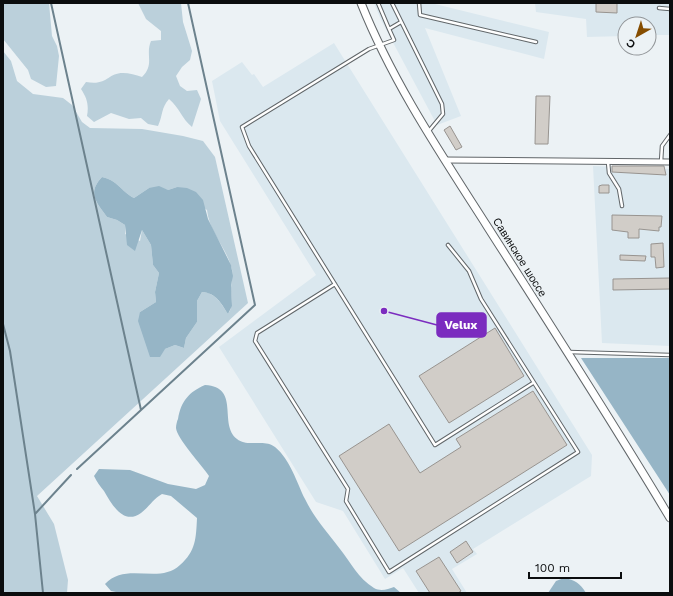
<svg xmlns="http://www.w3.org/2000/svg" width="673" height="596" font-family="'Work Sans',sans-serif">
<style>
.built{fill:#dbe8ef}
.green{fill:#bbd0db;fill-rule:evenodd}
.forest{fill:#96b5c6}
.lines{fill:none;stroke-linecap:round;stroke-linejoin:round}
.stream{stroke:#6c828d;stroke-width:2}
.building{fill:#d1cdc8;stroke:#989490}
.lane-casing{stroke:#616669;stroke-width:4.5}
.street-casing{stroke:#616669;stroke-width:7}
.secondary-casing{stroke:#616669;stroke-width:9}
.lane{stroke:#fff;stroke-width:2.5}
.street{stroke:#fff;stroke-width:5}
.secondary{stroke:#fff;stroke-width:7}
.labels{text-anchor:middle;stroke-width:4;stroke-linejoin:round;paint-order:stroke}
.street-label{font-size:11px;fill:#0b0d0e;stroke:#ecf2f5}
.leader{fill:none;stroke:#7b2cbf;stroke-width:1.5}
.callout-dot{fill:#7b2cbf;stroke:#ecf2f5;stroke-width:1.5}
.callout{fill:#7b2cbf;stroke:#7b2cbf;stroke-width:1.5}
.callout-label{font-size:12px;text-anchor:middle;font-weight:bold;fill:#fff}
</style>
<rect width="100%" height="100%" fill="#ecf2f5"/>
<!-- built -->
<path class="built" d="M374,3H431L549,32L544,59L425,28L461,116L437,125L381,20Z
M535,3H670V35H649V24H625V36L587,37L586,19L536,12Z
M334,43L592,455L591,476L473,549L477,554L452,569L467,593H419L403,568L385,579L343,511L316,502L219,347L316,275L220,121L212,81L242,62L252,75L254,74L263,87Z
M593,166L670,169V346L602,343Z"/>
<!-- green -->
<path class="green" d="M3,3H49L52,36L57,46L59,56L56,86L46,87L31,79L28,70L3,39Z
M138,3H181L183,22L192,51L190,60L182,67L176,76L180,86L187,91L197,90L201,99L192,127C182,119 179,107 169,99C161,108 163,115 158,126L148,124L141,118L129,119L111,113L94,122L87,116C89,105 87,98 81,89L86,82C108,86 107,73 123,73C129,73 136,75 142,77C155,64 145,55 151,41L161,40V31L146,19Z
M3,51L11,61L17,81L33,94L63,98L72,105L82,122L90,128L142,129L183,136L203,141L215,157L248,303L37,496L54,524L68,580L67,593H3ZM102,177C117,180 121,191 134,198L149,188L168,190L177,187L207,210C209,231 225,246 231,266C234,274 231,280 231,288C231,298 234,306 228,314C220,302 216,293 202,292L197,301V322L186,338L184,348L175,345L165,349L140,312L156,302L155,292L159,273L153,265L151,245L142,230L140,241L125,234V225L117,220L107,217C96,202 87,193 102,177Z"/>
<!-- forest -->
<path class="forest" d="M102,177C117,180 121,191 134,198L149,188L159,186L168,190L177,187L187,188L196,192L203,200L208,219L231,265L233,276L231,285L232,306L228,314C221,303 216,293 202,292L197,301V322L186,338L184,348L175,345L165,349L160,357H150L138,321L140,312L156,302L155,292L159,273L153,265L151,245L142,230L135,251L127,245L125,225L117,220L107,217C96,202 87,193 102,177Z
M581,358H670V495Z
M205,385C241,387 218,424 237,439C248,448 264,438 275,447C290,459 297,483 305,499C314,518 328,533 340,549C351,563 358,578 374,588C381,592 388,589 394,587L401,593H121L111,591L105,584C126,561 159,585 180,565C196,551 196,538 197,518L171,496L162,494C153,499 149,507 141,513C123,526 111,503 104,491C100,486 97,482 94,476L99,469L130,470L168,484L196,489L205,485L209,476C202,465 177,439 176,428C176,425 177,421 178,419C181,401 189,392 205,385Z
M564,578C575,580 580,583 586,593H548L556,581Z"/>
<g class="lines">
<!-- stream -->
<path class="stream" d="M51,3L141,410
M3,324L10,351L35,514
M77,469L255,305L188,3
M43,593L35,514L71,475"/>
</g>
<!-- building -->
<path class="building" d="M596,3H617V13L596,12Z
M536,96H550L548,144H535Z
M450,126L462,147L456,150L444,130Z
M612,166H664L666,175L612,172Z
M602,185H609V193H599V186Z
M612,215L662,216L661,227H659V231L639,229V238H628V232L612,230Z
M663,243L664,267L656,268L655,257H651V244Z
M620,255L646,256L645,261L620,260Z
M670,278V289L613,290V279Z
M495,328L524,376L449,423L419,376Z
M533,391L567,445L399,551L339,456L389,424L420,473L461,447L456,439Z
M466,541L473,552L457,563L450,552Z
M439,557L461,591L458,593H430L416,571Z"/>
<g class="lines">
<defs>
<path id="lane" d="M378,3L389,29
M392,3L442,104L443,114L428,132
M419,3L420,15L536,42
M659,8L670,9
M401,22L389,29L394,40L369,49L242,127L249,146L435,445L533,383
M608,162L609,173L619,189L622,206
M661,162L662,146L670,135
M335,284L257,333L255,341L348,489L346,501L389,572L578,452L481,299L469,271L448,245
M569,352L670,355"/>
<path id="street" d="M445,160L670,162"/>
<path id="secondary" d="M361,3C393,83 441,154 487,226C549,323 611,419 670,518"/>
</defs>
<!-- lane casing -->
<use href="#lane" class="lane-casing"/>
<!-- street casing -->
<use href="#street" class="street-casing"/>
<!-- secondary casing -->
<use href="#secondary" class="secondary-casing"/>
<!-- lane -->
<use href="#lane" class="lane"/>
<!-- street -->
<use href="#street" class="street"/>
<!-- secondary -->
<use href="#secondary" class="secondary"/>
</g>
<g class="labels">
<!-- street labels -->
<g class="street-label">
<text transform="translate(520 257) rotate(58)" y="4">Савинское шоссе</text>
</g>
</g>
<!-- callouts -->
<path class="leader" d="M384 311L437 325"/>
<circle class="callout-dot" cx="384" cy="311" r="4"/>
<rect class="callout" x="437" y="313" width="49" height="24" rx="4"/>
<g class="callout-label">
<text x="461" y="329">Velux</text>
</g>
<!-- border -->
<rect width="673" height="596" fill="none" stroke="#0b0d0e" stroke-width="8"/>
<!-- north arrow -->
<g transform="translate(637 36) rotate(219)"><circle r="19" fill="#ecf2f5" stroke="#929699"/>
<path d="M0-3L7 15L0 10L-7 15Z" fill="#864d00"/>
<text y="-6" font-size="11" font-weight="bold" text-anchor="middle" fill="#0b0d0e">С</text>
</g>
<!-- scale -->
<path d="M529 572v6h92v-6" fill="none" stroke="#0b0d0e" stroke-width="2"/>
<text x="535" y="572" font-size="12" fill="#0b0d0e" stroke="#ecf2f5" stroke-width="3" paint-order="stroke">100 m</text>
</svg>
